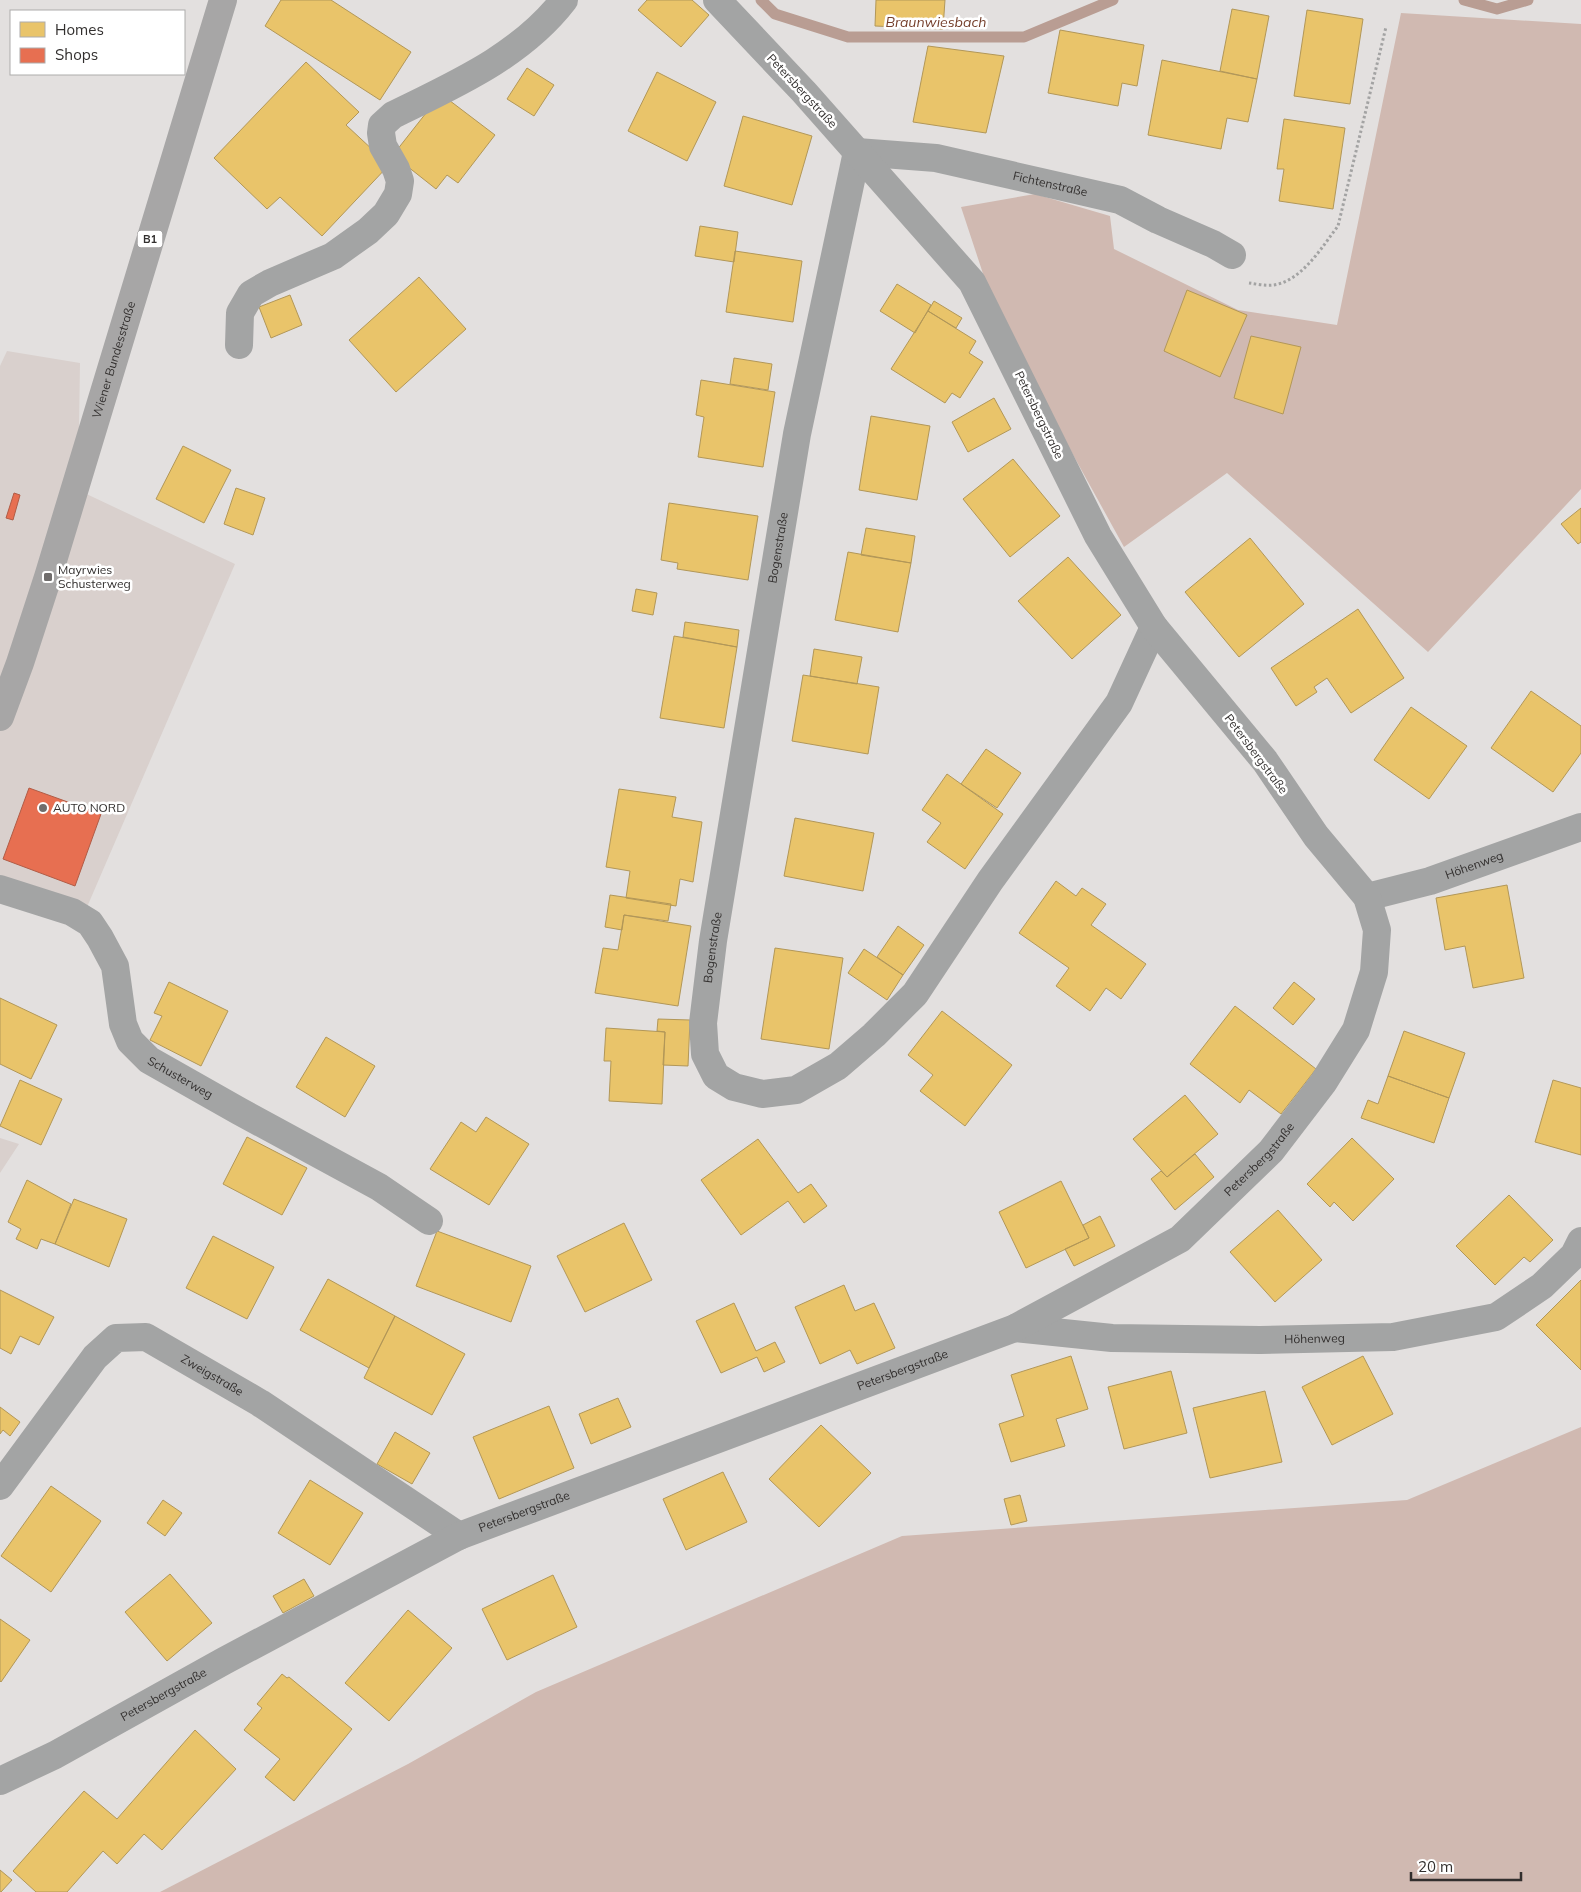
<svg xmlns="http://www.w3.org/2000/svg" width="1581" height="1892" font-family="Mulish,sans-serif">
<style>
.built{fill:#d9d0cd}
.forest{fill:#d0b9b1}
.homes{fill:#e9c46a;stroke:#b29758}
.shops{fill:#e76f51;stroke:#b15c46}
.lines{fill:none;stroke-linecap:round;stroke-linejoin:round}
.stream{stroke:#b99d93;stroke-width:11}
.path{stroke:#a3a3a3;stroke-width:3;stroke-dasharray:2.5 2.5;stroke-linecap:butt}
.minor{stroke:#a3a4a4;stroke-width:28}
.major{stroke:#a7a6a6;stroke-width:28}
.poi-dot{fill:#706d6c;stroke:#fff;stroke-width:2}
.labels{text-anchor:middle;stroke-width:5;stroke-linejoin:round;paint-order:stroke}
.shield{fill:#fff;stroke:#706d6d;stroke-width:1}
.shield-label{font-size:11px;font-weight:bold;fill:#322f2e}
.street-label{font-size:12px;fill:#322f2e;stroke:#fff}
.poi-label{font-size:12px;fill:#322f2e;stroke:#fff;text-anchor:start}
.water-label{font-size:14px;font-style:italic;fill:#743e2a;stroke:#fff}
</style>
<rect width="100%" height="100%" fill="#e3e0df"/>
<!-- built -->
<path class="built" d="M7,351L80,363L78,490L235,564L87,907L0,886V366Z
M0,1138L19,1144L0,1173Z"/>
<!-- forest -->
<path class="forest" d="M1401,13L1581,24V489L1428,652L1227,473L1124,547L998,319L961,207L1035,194L1110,216L1114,249L1238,310L1337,325Z
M1581,1427V1892H160L408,1764L536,1692L902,1536L1407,1500Z"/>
<!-- homes -->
<path class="homes" d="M281,0H331L411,52L380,100L265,26Z
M647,0H692L709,15L681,47L638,10Z
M876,0H945L943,29L875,26Z
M1232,9L1269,16L1257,79L1220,71Z
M1307,10L1363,19L1350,104L1294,96Z
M1060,30L1144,45L1137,86L1122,83L1118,106L1048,93Z
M928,46L1004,56L986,133L913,122Z
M1162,60L1257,79L1248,122L1227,118L1221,149L1148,135Z
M306,62L359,112L346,125L389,165L322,236L280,197L267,209L214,158Z
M527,68L554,85L534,116L507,99Z
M657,72L716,102L687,161L628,131Z
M441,94L495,135L458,183L447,175L436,189L393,155Z
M743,116L812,136L792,205L724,186Z
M1284,119L1345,128L1333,209L1279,201L1284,169H1277Z
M700,226L738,232L734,262L695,256Z
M735,251L802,261L793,322L726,312Z
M419,277L466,329L396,392L349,340Z
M897,284L931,305L915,333L880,311Z
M1187,290L1247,315L1220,377L1164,351Z
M290,295L302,325L271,338L259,307Z
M934,301L962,318L956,328L928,311Z
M928,311L976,341L969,353L983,362L960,398L952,393L945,403L891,369Z
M1251,336L1301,347L1283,414L1234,398Z
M734,358L772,364L768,390L730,384Z
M701,380L775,392L763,467L698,457L704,417L696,415Z
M994,398L1011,429L968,452L952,422Z
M871,416L930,426L917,500L859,490Z
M183,446L231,470L204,523L156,499Z
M1013,459L1060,516L1010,557L963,499Z
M236,488L265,498L253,535L224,524Z
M669,503L758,516L748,580L677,569L678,563L661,560Z
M1581,508V542L1578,544L1561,524Z
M866,528L915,536L911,563L861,555Z
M1250,538L1304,604L1239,657L1185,592Z
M848,552L911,563L898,632L835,620Z
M1068,557L1121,615L1072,659L1018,601Z
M636,589L657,593L653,615L632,611Z
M1358,609L1404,678L1351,713L1327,678L1314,687L1317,692L1296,706L1271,668Z
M685,622L739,630L737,647L683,637Z
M674,636L737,647L724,728L660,718Z
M814,649L862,657L857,684L810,676Z
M803,675L879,687L868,754L792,741Z
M1531,691L1581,726V753L1553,792L1491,748Z
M1411,707L1467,746L1429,799L1374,760Z
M986,749L1021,773L997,808L961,784Z
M947,774L1003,814L965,869L927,842L941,823L922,810Z
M619,789L676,797L672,817L702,822L693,882L680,879L676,906L626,898L630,871L606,867Z
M795,818L874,833L863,891L784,876Z
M1056,881L1076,896L1082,888L1106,904L1091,925L1146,964L1121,999L1106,988L1090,1011L1056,986L1069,968L1019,933Z
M1507,885L1524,978L1473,988L1465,946L1445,950L1436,898Z
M610,895L671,904L668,921L624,915L622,930L605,927Z
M624,915L691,926L678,1006L595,993L603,948L618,950Z
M898,926L924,945L903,975L877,957Z
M775,948L843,958L829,1049L761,1039Z
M864,949L903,975L887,1000L848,973Z
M169,982L228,1011L201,1066L150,1040L162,1016L154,1013Z
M1294,982L1315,999L1293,1025L1273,1008Z
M0,998L57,1025L31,1079L0,1064Z
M1235,1006L1316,1069L1281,1114L1249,1090L1240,1103L1190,1064Z
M942,1011L1012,1065L965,1126L920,1091L933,1075L908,1055Z
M658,1019L690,1020L688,1066L663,1065L665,1032L657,1031Z
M606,1028L665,1032L662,1104L609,1101L611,1061H604Z
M1404,1031L1465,1053L1449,1098L1388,1076Z
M326,1037L375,1066L345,1117L296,1087Z
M1388,1076L1449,1098L1434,1143L1361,1118L1368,1100L1378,1104Z
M20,1080L62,1099L41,1145L0,1126Z
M1553,1080L1581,1088V1155L1535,1142Z
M1185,1095L1218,1134L1167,1177L1133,1139Z
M486,1117L529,1144L489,1205L430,1169L461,1122L476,1132Z
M247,1137L307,1168L282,1215L223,1184Z
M1352,1138L1394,1179L1353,1221L1334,1202L1330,1207L1307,1184Z
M758,1139L798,1193L811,1184L827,1206L804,1223L788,1201L741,1235L701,1180Z
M1195,1154L1214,1177L1175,1210L1151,1179L1161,1171L1167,1177Z
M27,1180L71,1204L55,1244L41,1239L37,1249L16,1239L21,1229L8,1222Z
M1061,1181L1089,1238L1026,1268L999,1212Z
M1509,1195L1553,1240L1530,1262L1524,1257L1495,1285L1456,1246Z
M74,1199L127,1219L109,1267L55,1244Z
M1278,1210L1322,1260L1275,1302L1230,1252Z
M1100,1216L1115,1246L1074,1266L1065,1249L1089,1238L1083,1225Z
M624,1223L652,1280L585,1312L557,1256Z
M437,1231L531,1266L511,1322L416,1286Z
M213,1236L274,1267L247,1319L186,1288Z
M328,1279L395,1316L369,1368L300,1330Z
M1581,1280V1370L1536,1325Z
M844,1285L855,1311L874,1303L895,1348L857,1364L850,1350L820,1364L795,1307Z
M0,1290L54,1317L39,1345L20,1336L11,1354L0,1348Z
M734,1303L756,1351L775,1342L785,1362L764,1372L757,1357L721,1373L696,1321Z
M395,1316L465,1354L432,1415L364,1378Z
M1071,1356L1088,1409L1056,1419L1065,1446L1011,1462L999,1424L1024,1416L1011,1375Z
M1363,1356L1393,1414L1332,1445L1302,1387Z
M1171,1371L1187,1433L1124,1449L1108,1387Z
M1265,1391L1282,1462L1210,1478L1193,1408Z
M618,1398L631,1427L591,1444L579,1414Z
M549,1406L574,1468L499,1499L473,1437Z
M0,1407L20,1422L10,1436L3,1430L0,1434Z
M821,1425L871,1473L819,1527L769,1479Z
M395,1432L430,1453L412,1484L377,1464Z
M723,1472L747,1522L686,1550L663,1499Z
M310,1480L363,1513L330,1565L278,1533Z
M51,1486L101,1521L51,1592L1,1556Z
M1020,1495L1027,1521L1011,1525L1004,1499Z
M163,1500L182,1513L165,1536L147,1523Z
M170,1574L212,1623L167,1661L125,1612Z
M553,1575L577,1627L507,1660L482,1609Z
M304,1579L314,1596L283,1613L273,1596Z
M408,1610L452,1648L389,1721L345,1683Z
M0,1619L30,1640L1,1682L0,1681Z
M282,1674L287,1678L289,1677L352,1729L294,1801L265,1777L280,1759L244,1730L262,1708L257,1704Z
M195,1730L236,1769L162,1850L144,1834L117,1864L103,1851L67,1892H36L13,1871L84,1791L117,1819Z
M0,1870L12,1880L1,1892H0Z"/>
<!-- shops -->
<path class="shops" d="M14,493L20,495L13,520L6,518Z
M29,788L101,814L75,886L3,859Z"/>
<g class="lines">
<!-- stream -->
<path class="stream" d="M761,0L775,14L848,37H1024L1113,0
M1464,0L1497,9L1528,0"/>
<!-- path -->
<path class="path" d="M1249,283C1256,284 1265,286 1273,285C1301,282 1322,247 1338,226L1386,27"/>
<!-- minor -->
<g class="minor">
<path d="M239,345L240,313L251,294L270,283L333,256L368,231L386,214L398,194L400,181L396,169L383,146L381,133L382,125L393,115C454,85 521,56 564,0"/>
<path id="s1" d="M1154,627L1119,703L990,881L915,994L874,1035L838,1066L796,1090L762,1094L734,1087L716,1076L705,1054L703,1023L713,941L797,434L857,152L936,158L1120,200L1158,220L1213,244L1232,255"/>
<path id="s2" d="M0,889L72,912L90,923L100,938L115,966L123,1024L130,1041L149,1060L239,1111L379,1187L429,1221"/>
<path id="s3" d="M1367,897L1430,881L1581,827"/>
<path id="s4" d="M1015,1328L1112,1338L1260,1340L1393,1337L1496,1317L1542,1286L1574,1255L1581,1241"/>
<path id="s5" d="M0,1486L95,1357L116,1338L146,1337L260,1403L459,1536"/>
<path id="s6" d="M0,1781L55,1755L224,1661L459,1536L1015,1328L1180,1239L1271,1151L1323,1083L1356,1030L1374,972L1377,930L1367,897L1316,836L1265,761L1154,627L1098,536L972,282L804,92L717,0"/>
</g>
<!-- major -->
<path class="major" id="s7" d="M0,717L20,663L48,577L223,0"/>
</g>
<!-- markers -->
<g class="poi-dot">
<rect x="43" y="572" width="10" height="10" rx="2.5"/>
<circle cx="43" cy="808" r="5"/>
</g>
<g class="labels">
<!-- shield labels -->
<rect class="shield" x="137.5" y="230.5" width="25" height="17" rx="4"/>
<g class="shield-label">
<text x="150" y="243">B1</text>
</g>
<!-- street labels -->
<g class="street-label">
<text transform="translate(802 91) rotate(47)" y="4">Petersbergstraße</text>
<text dy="4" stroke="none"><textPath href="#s1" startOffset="1814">Fichtenstraße</textPath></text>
<text dy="4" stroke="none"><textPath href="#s7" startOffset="375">Wiener Bundesstraße</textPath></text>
<text transform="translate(1039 415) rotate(64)" y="4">Petersbergstraße</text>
<text dy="4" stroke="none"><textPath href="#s1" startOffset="1214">Bogenstraße</textPath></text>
<text transform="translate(1256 754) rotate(53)" y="4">Petersbergstraße</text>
<text dy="4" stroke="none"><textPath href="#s3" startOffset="112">Höhenweg</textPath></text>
<text dy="4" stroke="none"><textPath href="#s1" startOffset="809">Bogenstraße</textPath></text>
<text dy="4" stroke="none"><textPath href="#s2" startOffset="286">Schusterweg</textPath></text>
<text dy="4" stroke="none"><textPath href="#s6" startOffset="1414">Petersbergstraße</textPath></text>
<text dy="4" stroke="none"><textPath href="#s4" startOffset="300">Höhenweg</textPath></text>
<text dy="4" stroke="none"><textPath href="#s6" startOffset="994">Petersbergstraße</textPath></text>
<text dy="4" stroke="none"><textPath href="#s5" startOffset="295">Zweigstraße</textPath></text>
<text dy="4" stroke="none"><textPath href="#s6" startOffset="590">Petersbergstraße</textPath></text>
<text dy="4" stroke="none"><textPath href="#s6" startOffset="185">Petersbergstraße</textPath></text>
</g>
<!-- poi labels -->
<g class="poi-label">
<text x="58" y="574">Mayrwies<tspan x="58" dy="14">Schusterweg</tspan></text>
<text x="53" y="812">AUTO NORD</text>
</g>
<!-- water labels -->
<g class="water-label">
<text x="936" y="27">Braunwiesbach</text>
</g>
</g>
<!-- legend -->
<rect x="10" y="10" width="175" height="65" fill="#ffffff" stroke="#adacab"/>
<rect x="20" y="22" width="25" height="15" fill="#e9c46a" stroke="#adacab"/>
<text x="55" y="35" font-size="15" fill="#322f2e">Homes</text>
<rect x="20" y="48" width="25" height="15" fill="#e76f51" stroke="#adacab"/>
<text x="55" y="60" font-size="15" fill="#322f2e">Shops</text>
<!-- scale -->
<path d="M1411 1872v8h110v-8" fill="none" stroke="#322f2e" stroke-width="2.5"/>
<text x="1418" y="1872" font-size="15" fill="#322f2e" stroke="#ffffff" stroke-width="4" paint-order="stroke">20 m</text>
</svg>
